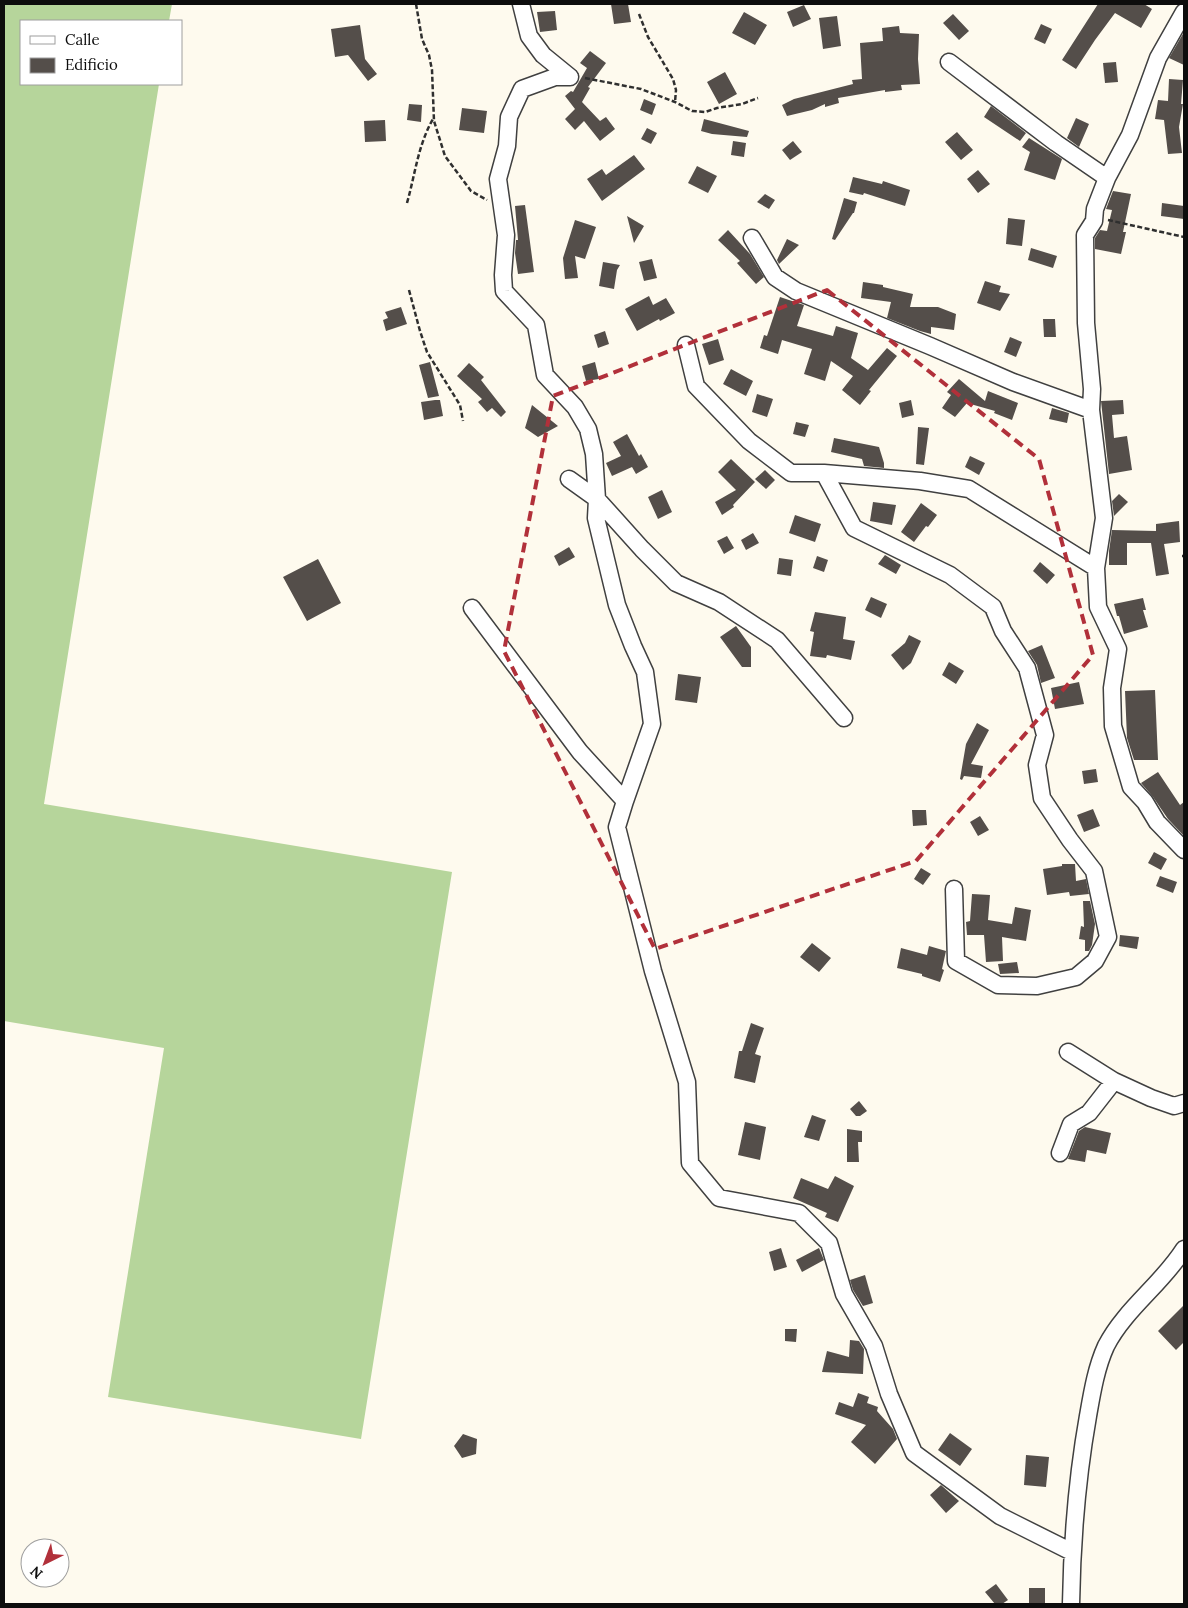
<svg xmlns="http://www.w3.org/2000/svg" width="1188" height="1608" font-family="Lora,serif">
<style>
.forest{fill:#b6d59b}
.building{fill:#544e4a}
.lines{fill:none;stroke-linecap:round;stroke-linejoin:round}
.minor-casing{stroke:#404040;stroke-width:19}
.path{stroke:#2f2f2f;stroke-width:2.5;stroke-dasharray:5 2.5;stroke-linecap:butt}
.minor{stroke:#fff;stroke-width:16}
.marked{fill:none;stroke:#b1303a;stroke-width:4;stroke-dasharray:10 6;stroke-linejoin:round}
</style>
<rect width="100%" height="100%" fill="#fefaee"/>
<!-- forest -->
<path class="forest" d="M4,4H172L169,21H21V84H159L44,804L452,872L361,1439L108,1397L164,1048L4,1021Z"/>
<!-- building -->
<path class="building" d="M611,4H628L631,22L614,24Z
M1098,4H1144L1152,9L1141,28L1115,13L1095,40L1076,69L1062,60Z
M804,5L811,19L793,27L787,12Z
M555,11L557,30L540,32L537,12Z
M744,12L767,25L755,45L732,33Z
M953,14L969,31L959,40L943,23Z
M837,16L841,46L823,49L819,18Z
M1041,24L1052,29L1045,44L1034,39Z
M360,25L365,59L377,74L368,81L348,55L335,57L331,29Z
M899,26L900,33L919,34L918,59L920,84L901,85L902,90L885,92V90L838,98L839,103L825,107V104L812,110L787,116L782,105L794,99L853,84L852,80L862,79L860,43L883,41L882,28Z
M1184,32V65L1169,58Z
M590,51L606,63L588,87L590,88L582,102L600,121L606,117L615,129L600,141L584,121L575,130L565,119L575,109L565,96L571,91L573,92L587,68L580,63Z
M1116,62L1118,82L1105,83L1103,63Z
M725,72L737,94L719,104L707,82Z
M1169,79L1183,80L1181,104H1183L1179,127L1182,153L1168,154L1164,120L1155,119L1158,100L1168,101Z
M644,99L656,104L652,115L640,110Z
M409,104L422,105L421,122L407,120Z
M991,106L1026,133L1020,141L984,117Z
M462,108L487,111L484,133L459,130Z
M1076,118L1089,124L1079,147L1067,138Z
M704,119L749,131L747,137L712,134L701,131Z
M385,120L386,141L365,142L364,121Z
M647,128L657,133L651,144L641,139Z
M957,132L973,150L961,160L945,142Z
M1029,138L1062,159L1055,180L1024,170L1030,152L1022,147Z
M733,141L746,143L744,157L731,155Z
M793,141L802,152L790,160L782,150Z
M634,155L645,169L602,201L587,179L602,169L606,175Z
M697,166L717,176L708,193L688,183Z
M978,170L990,184L978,193L967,179Z
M853,177L882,184L883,181L910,190L905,206L864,193L863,195L849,192Z
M1113,191L1131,194L1123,232H1126L1121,254L1095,249V238L1100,230L1107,231L1112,210L1106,209Z
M765,194L775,200L769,209L757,202Z
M844,198L857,202L854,213H853L835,240L832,239Z
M1162,203L1184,206V219L1161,216Z
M525,205L534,272L518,274L515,253L516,240H518L515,206Z
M627,216L644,226L634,243Z
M1008,218L1025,220L1022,246L1006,244Z
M575,220L596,227L585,259L575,256L578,278L565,279L563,258Z
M728,230L750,254L764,277L756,284L737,263L740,261L718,240Z
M787,239L799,245L779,264L777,260Z
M1031,248L1057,256L1053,268L1028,260Z
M652,259L657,278L644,281L639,262Z
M603,262L620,265L617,270L614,289L599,286Z
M985,281L1001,286L999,292L1010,294L1000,311L977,303Z
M863,282L883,285V287L913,294L910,307H938L956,314L954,330L931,327V334L920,331L887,318L891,302L861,298Z
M649,296L653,305L666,298L675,313L660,321L659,319L637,331L625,309Z
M780,297L804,305L797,326L833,336L836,326L858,333L851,358L868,370L887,348L897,356L869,390L871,391L860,405L842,390L853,376L831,361L825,381L804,374L812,349L782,340L778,354L760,348L764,335L767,336Z
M401,307L407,324L386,331L383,320L388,318L385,312Z
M1043,319H1055L1056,337H1044Z
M605,331L609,344L598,348L594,335Z
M1010,337L1022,342L1016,357L1004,352Z
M718,339L724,360L709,365L702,344Z
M430,362L439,396L428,398L419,365Z
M595,362L599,379L586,381L582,366Z
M469,363L484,377L481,380L506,412L501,417L492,408L487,412L478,402L482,399L457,376Z
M731,369L753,381L746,396L723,384Z
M959,379L985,401L988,391L1018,403L1012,420L994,413L995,411L967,403L955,417L942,408L951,395L947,392Z
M757,394L773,399L767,417L752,412Z
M435,400H440L443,416L424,420L421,402Z
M911,400L914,415L902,418L899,403Z
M1123,400L1124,414L1112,415L1114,438L1127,436L1132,470L1109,474L1101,401Z
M532,405L558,426L538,437L525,428Z
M1052,408L1069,413L1067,423L1049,419Z
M796,422L809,425L805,437L793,434Z
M918,427L929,428L924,465L916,464Z
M627,434L639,456L641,454L648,467L636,474L632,467L612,476L606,463L621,456L613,442Z
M834,438L879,447L884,463V468L864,466L862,459L831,452Z
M970,456L985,463L979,475L965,467Z
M731,459L755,482L733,505L734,507L722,515L715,502L736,490L718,472Z
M765,470L775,480L766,489L755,479Z
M662,490L672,512L658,519L648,497Z
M1119,494L1128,502L1114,516L1112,501Z
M873,502L896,505L892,525L870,521Z
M921,503L937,515L928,527L926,526L914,542L901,532Z
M795,515L821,524L815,542L789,533Z
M1179,521L1180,542L1164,544L1169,574L1156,576L1151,543H1127V565H1109V551L1112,530L1156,531V524Z
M753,533L759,543L746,550L741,540Z
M727,536L734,548L724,554L717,541Z
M569,547L575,557L559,566L554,556Z
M885,555L901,565L896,574L878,564Z
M817,556L828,560L824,572L813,568Z
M779,558L793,560L791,576L777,574Z
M318,559L341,603L307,621L283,577Z
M1040,562L1055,575L1047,584L1033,571Z
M871,597L887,604L881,618L865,610Z
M1143,598L1146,610H1143L1148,627L1124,634L1119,616H1117L1114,604Z
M815,612L846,617L843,639L855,641L851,660L827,655L826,658L810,656L814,632L810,631Z
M736,626L751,647V667H742L720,637Z
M909,635L921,641L911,663L903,670L891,655L905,643Z
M1042,645L1055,678L1041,683L1037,665L1028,651Z
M949,662L964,671L956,684L942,675Z
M678,674L701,677L697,703L675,700Z
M1079,682L1084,704L1055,709L1051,688Z
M1155,690L1158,760H1134L1127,738L1125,691Z
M977,723L989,730L971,764L983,766L981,778L964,776L962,780L960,779L966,744Z
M1096,769L1098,782L1084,784L1082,771Z
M1158,772L1180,805L1184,802V836L1168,819L1153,797L1141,783Z
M1093,809L1100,826L1084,832L1077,815Z
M912,810H926L927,825L913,826Z
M980,816L989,830L978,836L970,822Z
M1154,852L1167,859L1161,870L1148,863Z
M1062,864H1075L1076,881L1086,879L1089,894L1070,896L1069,892L1047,895L1043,869L1062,866Z
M921,868L931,874L923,885L914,879Z
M1160,876L1177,882L1173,893L1156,886Z
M972,894L990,895L988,920L1012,924L1015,907L1031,910L1026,941L1002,937L1003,961L986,962L984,935H967L966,922L970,921Z
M1083,901H1090L1095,924L1092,945L1089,951H1085V940L1079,939L1081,926L1084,927Z
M1120,935L1139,937L1137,949L1119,946Z
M812,943L831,958L819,972L800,957Z
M929,946L946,951L942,969L944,970L940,982L922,976V974L897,968L901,948L927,955Z
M1017,962L1019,973L1000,974L998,964Z
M751,1023L764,1028L755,1054L761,1056L755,1083L734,1078L739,1051H742Z
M859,1101L867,1111L860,1116H856L850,1109Z
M812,1115L826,1120L819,1141L804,1137Z
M745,1122L766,1127L760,1160L738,1155Z
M1085,1127L1111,1133L1106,1154L1087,1150L1085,1162L1068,1159L1079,1131Z
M847,1129L862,1131V1142H858L859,1162H847Z
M835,1176L854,1186L838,1222L825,1217L827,1213L793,1198L801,1178L828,1189Z
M781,1248L787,1267L774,1271L769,1252Z
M819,1248L824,1260L802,1272L796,1260Z
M865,1275L873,1303L863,1306L853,1290L850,1280Z
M1184,1305V1342L1176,1350L1158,1331Z
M785,1329H797L796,1342L785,1341Z
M850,1340L859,1341L864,1349L863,1374L822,1372L827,1351L849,1357Z
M858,1393L869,1397L867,1403L878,1407L877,1411L893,1429L897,1439L875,1464L851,1442L866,1425L835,1414L839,1402L853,1407Z
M950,1433L972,1449L960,1466L938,1450Z
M463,1434L477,1439L476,1454L462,1458L454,1446Z
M1026,1455L1049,1457L1046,1487L1024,1485Z
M941,1485L959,1501L946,1513L930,1495Z
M996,1584L1008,1600L1002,1604H995L985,1592Z
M1029,1588H1045V1604H1029Z"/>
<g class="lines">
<defs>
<path id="minor" d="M521,4L529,36L543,55L570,77
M1184,12L1158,58L1130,135L1107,178L1095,209L1094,221L1085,235L1086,323L1092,389L1091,410L1104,518L1096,568L1098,607L1118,649L1112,688L1113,726L1131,787L1145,802L1157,822L1184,850
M949,62L1056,143L1107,178
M570,77H555L522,89L509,117L507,146L498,179L506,235L503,275L504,291L536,325L545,375L575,407L588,429L594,454L597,499L596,518L617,605L633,646L645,672L652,724L625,801
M752,238L775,277L796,291L930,346L1013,382L1091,410
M686,345L696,386L749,441L791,473H824L920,481L969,489L1096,568
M824,473L854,528L950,575L993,607L1003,631L1027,668L1045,735L1037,765L1042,798L1070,840L1094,871L1108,937L1095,961L1076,977L1037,986L998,985L956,961L954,889
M569,479L597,499L642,549L676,583L719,602L777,640L844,718
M472,608L580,752L625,801L617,827L653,971L687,1082L690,1163L719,1198L799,1213L829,1243L844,1294L874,1346L889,1394L914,1453L1000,1516L1072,1552
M1068,1052L1114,1081L1151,1098L1174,1106L1184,1103
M1060,1153L1071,1124L1089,1113L1114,1081
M1071,1604C1072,1541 1077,1478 1088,1416C1092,1393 1096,1368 1106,1346C1125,1309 1162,1284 1184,1249"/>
</defs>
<!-- minor casing -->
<use href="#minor" class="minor-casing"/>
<!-- path -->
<path class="path" d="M416,4L422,39L429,55L432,70L434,121L445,156L471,191L487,200
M639,14L648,37L673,79L676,90L675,102
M585,78L641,89L675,102L692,111L705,112L717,108L742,104L758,98
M407,203C415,175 418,145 433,119
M1108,220L1184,237
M409,290L420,331L427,352L460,405L463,421
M1182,556H1184"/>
<!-- minor -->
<use href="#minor" class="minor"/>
</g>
<!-- marked area -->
<path class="marked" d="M827,290L1039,459L1093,655L916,861L655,949L504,651L553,396Z"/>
<!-- border -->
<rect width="1188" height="1608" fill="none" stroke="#0d0d0d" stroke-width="10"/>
<!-- legend -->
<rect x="20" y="20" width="162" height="65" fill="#ffffff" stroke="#9e9e9e"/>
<rect x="30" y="36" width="25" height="8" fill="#ffffff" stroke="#9e9e9e"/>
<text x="65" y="45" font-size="15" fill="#0d0d0d">Calle</text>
<rect x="30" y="58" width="25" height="15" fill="#544e4a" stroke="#9e9e9e"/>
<text x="65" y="70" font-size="15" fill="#0d0d0d">Edificio</text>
<!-- north arrow -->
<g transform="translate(45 1563) rotate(222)"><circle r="24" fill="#ffffff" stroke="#9e9e9e"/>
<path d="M0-4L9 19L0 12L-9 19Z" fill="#b1303a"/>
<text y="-8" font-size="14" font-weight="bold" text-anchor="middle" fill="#0d0d0d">N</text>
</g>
</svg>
